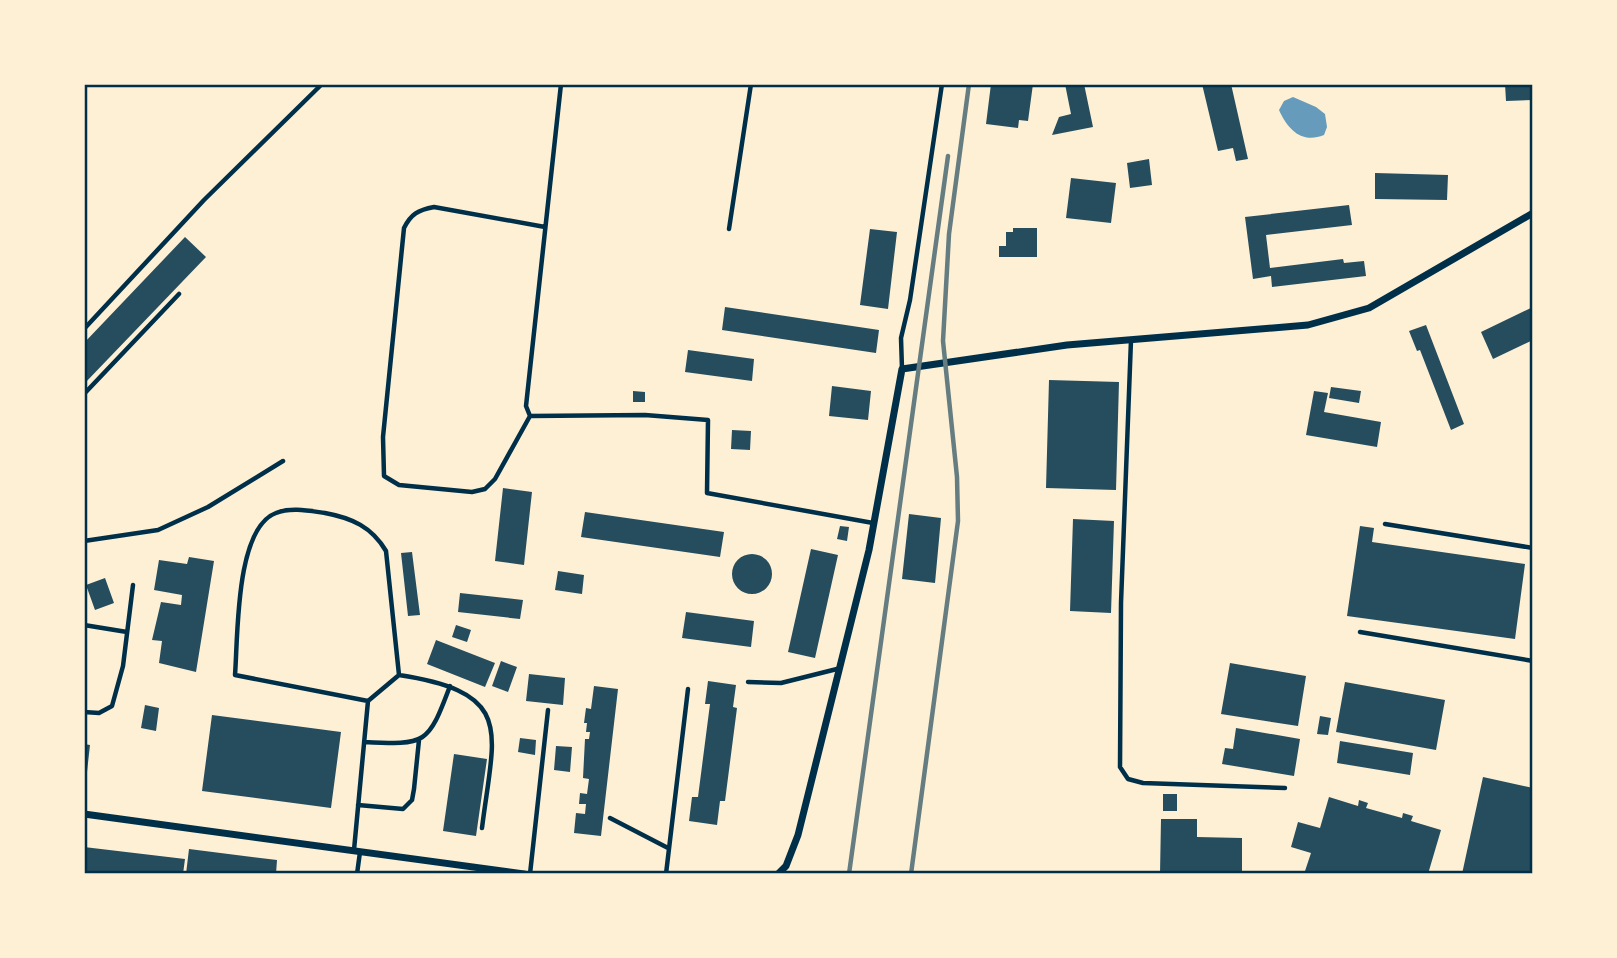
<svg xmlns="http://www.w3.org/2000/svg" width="1617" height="958" font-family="'Sofia Sans Condensed',sans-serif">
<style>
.water{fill:#669bbc}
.building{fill:#264d5e}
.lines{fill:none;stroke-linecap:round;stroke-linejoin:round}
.service{stroke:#003049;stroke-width:4.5}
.minor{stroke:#003049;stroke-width:7}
.rail{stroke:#657d81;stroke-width:4.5}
.neatline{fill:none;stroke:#003049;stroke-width:2.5}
</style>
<rect width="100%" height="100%" fill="#fdf0d5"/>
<!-- water -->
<path class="water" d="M1293,97L1316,107L1325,114L1327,127L1324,135C1302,144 1288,130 1279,110L1284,101Z"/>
<!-- building -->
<path class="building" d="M991,84H1033L1028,121L1019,120L1018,128L986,124Z
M1065,84H1084L1093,127L1052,135L1059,117L1071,114Z
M1202,84H1231L1248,159L1236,161L1233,148L1218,151Z
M1505,84H1533V100L1506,101Z
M1149,159L1152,185L1130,188L1127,163Z
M1375,173L1448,175L1447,200L1375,199Z
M1071,178L1116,183L1111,223L1066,218Z
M1349,205L1352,225L1266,235L1270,268L1343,259L1344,263L1364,261L1366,276L1272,287L1271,276L1253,279L1245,217Z
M1013,228H1037V257H999V246H1006V232H1013Z
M870,229L897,232L888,309L860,305Z
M185,237L206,257L84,384V343Z
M725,307L879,330L876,353L722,330Z
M1533,307V340L1493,359L1481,332Z
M1426,325L1464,424L1451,430L1420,350L1417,351L1409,331Z
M688,350L754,359L752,381L685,372Z
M1049,380L1119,382L1116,490L1046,488Z
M832,386L871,391L868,420L829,416Z
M1331,387L1361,391L1359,403L1329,398Z
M633,391L645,392V402H633Z
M1314,391L1328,393L1324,412L1381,422L1377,447L1306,435Z
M732,430L751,431L750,450L731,449Z
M503,488L532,492L524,565L495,561Z
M585,512L724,532L720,557L581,537Z
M909,514L941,518L935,583L902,579Z
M1073,519L1114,521L1111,613L1070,611Z
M840,526L849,527L847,541L837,539Z
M1360,526L1374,528L1372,542L1525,564L1515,639L1347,616Z
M811,549L838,555L815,658L788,652Z
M412,552L420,615L408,616L401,553Z
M732 574a20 20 0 1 1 40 0a20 20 0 1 1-40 0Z
M189,557L214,561L196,672L159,663L162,641L152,640L161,602L181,605L182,595L154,590L159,560L187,564Z
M558,571L584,575L582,594L555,590Z
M105,578L114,603L95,610L86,585Z
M460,593L523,600L520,619L458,612Z
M686,612L754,621L751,647L682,638Z
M456,625L471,630L467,642L452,637Z
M436,640L495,663L485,687L427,664Z
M501,661L517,667L508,692L492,686Z
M1230,663L1306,676L1298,726L1221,714Z
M529,674L565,678L563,705L526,701Z
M708,681L736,685L733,707L737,708L725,801H720L717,825L689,821L692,797H698L710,704H705Z
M1345,682L1445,700L1436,750L1336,732Z
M594,686L618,689L601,836L574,833L576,813L585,814L586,804H579L580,793L587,794L589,779L583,778L585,739H589L590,732H586L587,723H584L586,708L591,709Z
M145,705L159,708L156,731L141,728Z
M212,715L341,732L331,808L202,791Z
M1320,716L1331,718L1328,735L1317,734Z
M1236,728L1300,739L1294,776L1222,764L1225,748L1233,749Z
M520,738L536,740L535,755L518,752Z
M1340,741L1413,753L1410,775L1337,763Z
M84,744L90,745L87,772L84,771Z
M556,746L572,747L570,772L554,770Z
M454,754L487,759L476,836L443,831Z
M1483,777L1533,788V874H1462Z
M1163,794H1177V811H1163Z
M1329,797L1358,806L1359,800L1368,803L1366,808L1402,818L1403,813L1413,816L1411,821L1441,830L1428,874H1304L1311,853L1291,847L1298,822L1320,828Z
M1161,819H1197V837L1242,838V874H1160Z
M84,847L185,859L183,874H84Z
M189,849L277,860L276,874H186Z"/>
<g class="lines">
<!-- service -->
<path class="service" d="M729,229L751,84
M84,329L204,200L322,84
M1131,340L1121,603L1120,767L1128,779L1143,783L1285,788
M902,369L901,338L910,300L942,84
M84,394L179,294
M530,416L495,479L485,489L472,492L399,485L384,476L383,437L404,228C411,214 418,210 434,207L545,227
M530,416L645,415L708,420L707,493L873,523
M530,416L526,406L561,84
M1385,524L1533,548
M84,541L158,530L208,507L283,461
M84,625L127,632
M1360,632L1533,661
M399,675L386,551C372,527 352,518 325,513C310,511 291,507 276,513C235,528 238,638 235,675L368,701L399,675C516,693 494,731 482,828
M748,682L781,683L837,669
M84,712L99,713L112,706L123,666L133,585
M364,742C426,745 428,745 450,686
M358,805L403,809L412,800L414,789L419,740
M610,818L668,848
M354,850L368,701
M357,874L360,852
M530,874L548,710
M666,874L688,689"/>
<!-- minor -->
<path class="minor" d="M84,814L524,874
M778,874L786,866L798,835L869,550L902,369L1067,345L1308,325L1369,308L1533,213"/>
<!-- rail -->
<path class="rail" d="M849,874L948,156
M911,874L958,521L957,477L943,341L949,234L969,84"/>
</g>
<!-- border -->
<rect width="1617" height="958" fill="none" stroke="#fdf0d5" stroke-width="172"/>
<rect x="86" y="86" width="1445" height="786" class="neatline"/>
</svg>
